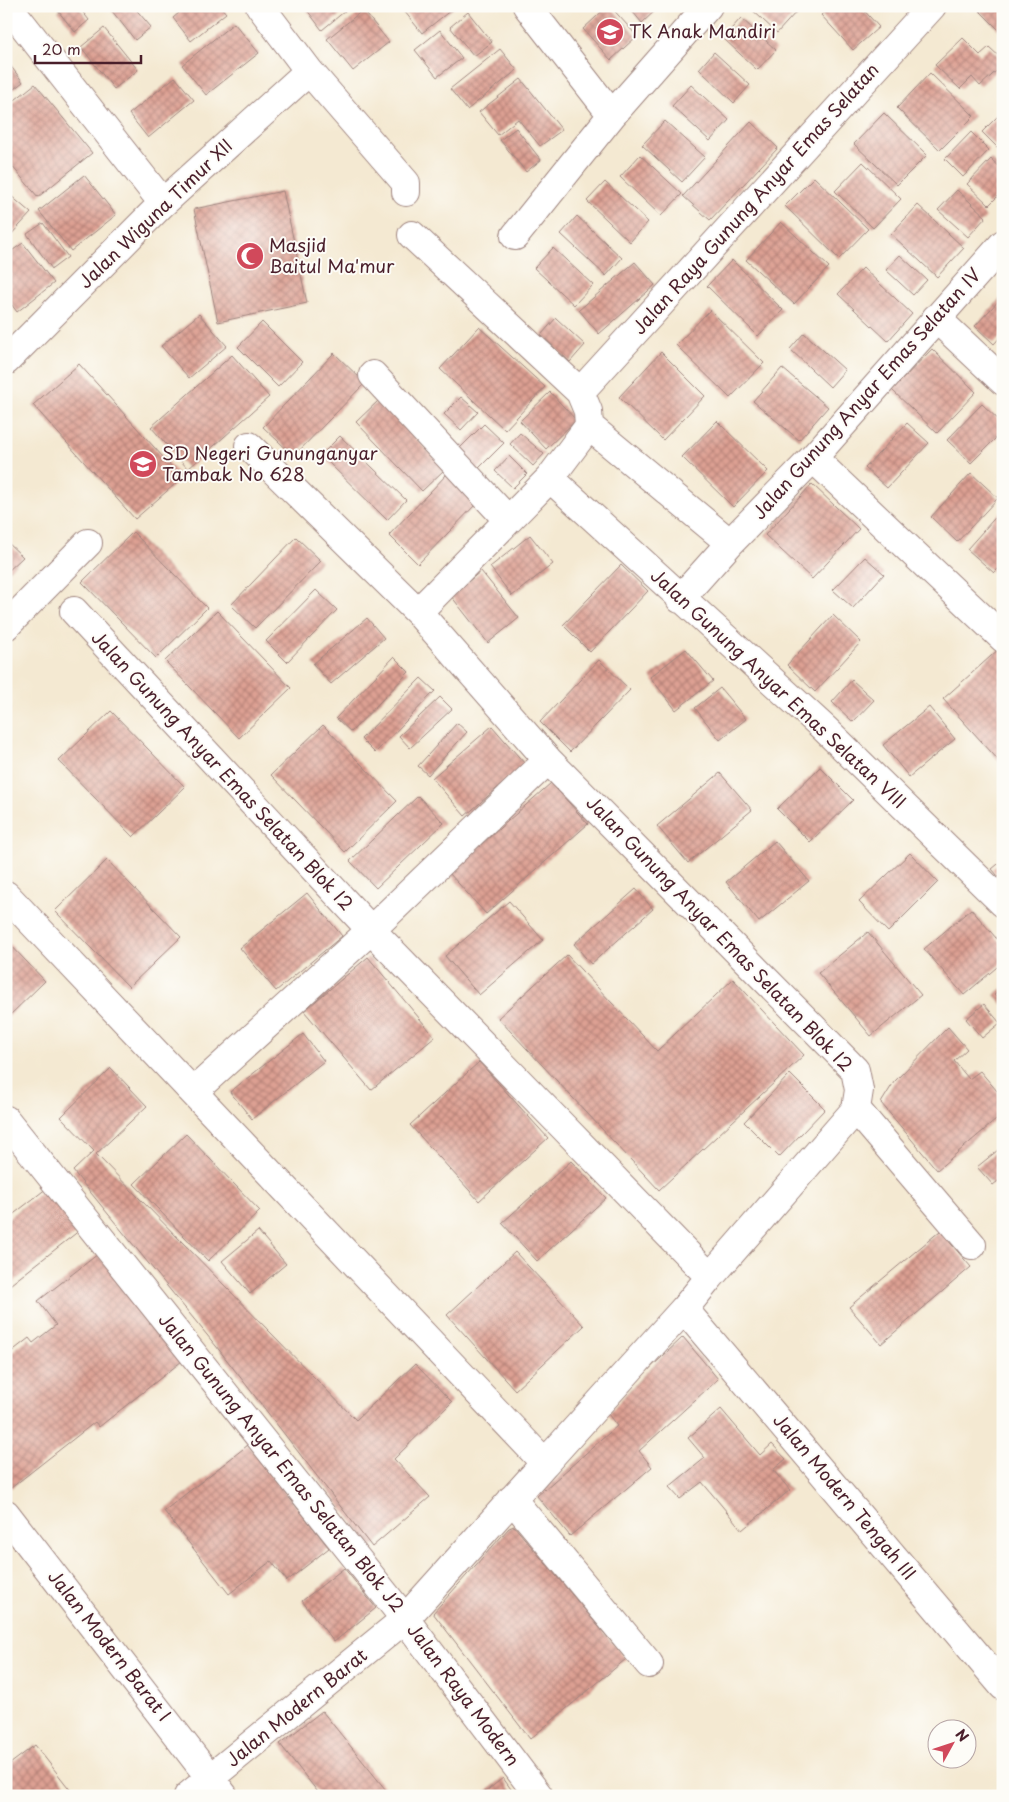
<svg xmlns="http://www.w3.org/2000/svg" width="1009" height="1802" font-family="'Playpen Sans',sans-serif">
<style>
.building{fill:url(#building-cross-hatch)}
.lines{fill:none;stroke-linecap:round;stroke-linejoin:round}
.minor-casing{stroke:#9f847e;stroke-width:30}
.minor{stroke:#fff;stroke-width:28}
.labels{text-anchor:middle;stroke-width:4;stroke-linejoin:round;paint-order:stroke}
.poi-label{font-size:18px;fill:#4a1f2b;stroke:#fdfcf7;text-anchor:start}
.street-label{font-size:18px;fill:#4a1f2b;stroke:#fdfcf7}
</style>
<defs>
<pattern id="building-cross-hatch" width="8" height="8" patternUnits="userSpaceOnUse" patternTransform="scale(1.25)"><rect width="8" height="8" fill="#dda093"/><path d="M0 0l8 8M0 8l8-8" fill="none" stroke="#b58278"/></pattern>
</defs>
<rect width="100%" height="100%" fill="#fdfcf7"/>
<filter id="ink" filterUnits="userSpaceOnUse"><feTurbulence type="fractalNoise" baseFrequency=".02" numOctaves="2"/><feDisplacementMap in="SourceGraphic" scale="10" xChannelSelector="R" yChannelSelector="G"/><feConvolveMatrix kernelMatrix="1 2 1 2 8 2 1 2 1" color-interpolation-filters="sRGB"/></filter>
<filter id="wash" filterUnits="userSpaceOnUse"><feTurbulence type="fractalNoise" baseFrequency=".0096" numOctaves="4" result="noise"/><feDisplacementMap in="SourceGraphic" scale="20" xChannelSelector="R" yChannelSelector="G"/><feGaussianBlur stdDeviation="1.12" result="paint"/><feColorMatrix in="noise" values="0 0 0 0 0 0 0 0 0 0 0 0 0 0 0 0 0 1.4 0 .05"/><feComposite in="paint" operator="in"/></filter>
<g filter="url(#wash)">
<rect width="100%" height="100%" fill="#f4e9d2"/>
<g id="blocks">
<!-- building -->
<path class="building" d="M63,6H78L89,20L75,32L58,11Z
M108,6H133L151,27L135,40Z
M187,6H220L226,13L191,41L173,18Z
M304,6H351L322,30Z
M400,6H456L422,33Z
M608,6H610L637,36L611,60L583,29Z
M628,6H660L642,23Z
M748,6H793L797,11L777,33Z
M831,6H860L879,27L853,50L821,15Z
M977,6H1003V34L976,7Z
M363,10L389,42L353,71L327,39Z
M468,12L492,42L474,56L450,27Z
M741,18L776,50L757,70L723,38Z
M234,23L259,53L206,95L182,65Z
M104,28L138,70L114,89L81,47Z
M440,30L462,58L437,77L415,50Z
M963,38L980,55L989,47L1003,60V65L980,86L972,77L960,89L935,65Z
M500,49L517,70L467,110L450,89Z
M714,52L750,85L734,103L699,69Z
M9,64L23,82L6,95V66Z
M930,73L974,116L940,150L897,108Z
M175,77L194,100L148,138L129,114Z
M521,79L562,130L540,146L518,119L498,135L479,112Z
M35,84L92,153L38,197L6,159V107Z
M691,85L729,120L710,141L672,106Z
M884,113L927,155L897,185L854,144Z
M1000,114L1003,116V153L982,132Z
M665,121L705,157L682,182L642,145Z
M751,122L778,148L710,220L683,196Z
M516,128L541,160L526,172L500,140Z
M971,132L989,150L963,177L945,159Z
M640,155L682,194L661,216L620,177Z
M991,159L1003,170V191L989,205L967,184Z
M863,162L901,199L873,228L835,191Z
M84,175L116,215L71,251L39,211Z
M814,177L868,229L839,259L785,206Z
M605,182L648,222L630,242L587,201Z
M957,190L986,217L968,237L938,210Z
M283,191L307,303L218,322L194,209Z
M10,195L31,213L8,238L6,236V199Z
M918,205L964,248L937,277L891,234Z
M577,216L622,258L606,276L561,234Z
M781,222L829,267L794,304L746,260Z
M43,223L68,257L52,269L27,234Z
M23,243L54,283L17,312L6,297V255Z
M553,248L593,285L574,305L534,268Z
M900,255L927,280L913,295L886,270Z
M732,260L783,310L758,336L707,286Z
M635,262L655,285L599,334L579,310Z
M863,268L912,314L888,341L838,294Z
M1003,296V334L994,344L975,326Z
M710,310L764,363L730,398L676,345Z
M199,314L227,346L189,378L161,346Z
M556,318L585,345L570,362L541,335Z
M262,322L302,362L278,387L238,347Z
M479,327L545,387L505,430L440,369Z
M804,333L845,370L830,387L790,349Z
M932,349L976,392L937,433L892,390Z
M661,352L705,396L663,440L619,397Z
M334,353L365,383L294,456L263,427Z
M232,355L269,397L188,469L151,427Z
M79,364L182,478L135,519L33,405Z
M782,368L828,407L799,440L753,401Z
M550,392L576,420L546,449L520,421Z
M461,397L478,412L461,430L444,414Z
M379,400L445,469L422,491L356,422Z
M982,404L1003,424V431L971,463L947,440Z
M717,421L768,471L733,507L682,457Z
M907,423L929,443L887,488L865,468Z
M484,424L504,443L477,470L458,450Z
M520,433L544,454L533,466L510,444Z
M340,436L406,500L387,520L321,455Z
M509,456L527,474L513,488L495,471Z
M448,473L478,502L418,564L389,535Z
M971,473L998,498L957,542L931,517Z
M812,484L859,529L812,579L765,535Z
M1001,511L1003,564L994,573L967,549Z
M133,532L207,608L156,658L82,582Z
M530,535L553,564L512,596L490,567Z
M296,537L321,561L255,628L231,605Z
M6,541L23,557L6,573Z
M865,557L884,574L853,608L833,590Z
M621,565L648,591L590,652L563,625Z
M481,571L519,618L488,643L451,596Z
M316,590L337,610L287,662L266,641Z
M217,611L291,688L239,738L165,661Z
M833,615L861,642L815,692L787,665Z
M367,618L384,638L331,684L313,664Z
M1000,648L1003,650V762L1001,763L943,699Z
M686,649L713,681L676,710L650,677Z
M394,657L409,672L351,732L336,718Z
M599,660L630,690L570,752L540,722Z
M421,678L435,691L375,753L361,739Z
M852,680L874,700L853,722L832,702Z
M720,688L746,719L720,740L695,708Z
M440,697L452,709L410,748L399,736Z
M929,707L955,739L909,777L883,745Z
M111,711L185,787L133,837L59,761Z
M457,723L467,732L428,775L418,766Z
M323,725L397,801L345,852L271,775Z
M492,726L525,764L465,816L432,778Z
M820,767L853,800L810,842L777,809Z
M720,773L752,810L688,863L657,826Z
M551,783L588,824L486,914L449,873Z
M418,796L444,823L376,888L350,861Z
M775,841L809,881L759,922L726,882Z
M910,853L938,882L888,932L859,902Z
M107,860L181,937L129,987L55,911Z
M1003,860V882L992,869Z
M636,889L653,909L591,964L574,944Z
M307,893L342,936L276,991L240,948Z
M509,901L543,940L479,995L445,956Z
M971,909L1003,946V962L964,995L924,949Z
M868,932L921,995L871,1036L818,973Z
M6,940L45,981L6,1019Z
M567,955L657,1051L733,979L804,1055L659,1190L498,1018Z
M368,957L435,1037L371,1090L304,1011Z
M1003,988V1005L994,995Z
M984,1004L1000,1023L982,1038L966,1019Z
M948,1027L967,1049L954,1061L969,1079L980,1071L1003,1098V1114L937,1170L881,1103L894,1082Z
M303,1034L324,1061L252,1119L230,1092Z
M479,1062L548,1138L479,1201L410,1125Z
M111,1068L147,1106L96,1154L356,1420L415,1364L452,1402L394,1459L430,1497L372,1547L216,1346L73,1171L94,1151L61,1117Z
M790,1074L825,1109L779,1157L744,1122Z
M186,1134L260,1211L208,1261L134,1184Z
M1003,1146V1177L993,1185L977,1167Z
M571,1161L606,1198L537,1261L502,1223Z
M47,1188L80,1230L6,1288V1220Z
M258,1231L286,1264L250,1294L222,1261Z
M940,1231L971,1267L881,1344L849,1307Z
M515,1252L584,1326L515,1390L447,1315Z
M98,1254L182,1361L99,1427L95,1422L11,1488L6,1482V1356L29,1338L33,1343L56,1325L38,1301Z
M683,1337L718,1379L639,1451L652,1467L570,1536L537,1496L617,1426L608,1414L644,1374Z
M721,1409L760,1455L772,1444L786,1459L773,1470L790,1490L742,1530L702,1482L680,1499L669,1487L705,1458L688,1438Z
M248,1445L329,1548L287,1581L271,1561L229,1594L164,1511Z
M514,1526L626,1659L530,1739L433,1613L509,1528Z
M344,1568L376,1608L334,1642L302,1601Z
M322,1711L390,1795L321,1796L280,1744Z
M35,1745L75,1796H7L6,1767Z
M503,1778L516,1796H480Z"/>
</g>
</g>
<g filter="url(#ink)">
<use href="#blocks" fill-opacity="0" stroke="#9f847e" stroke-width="1"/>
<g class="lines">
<defs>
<path id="minor" d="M8,6L163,203
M260,6L309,71L406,183V192
M527,6L612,115
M515,236L612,115L708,6
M936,318L1003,381
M6,361L163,203L309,71
M373,375L508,520
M580,392L932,6
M589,426L730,543
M249,446L418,612L550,478L589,426L588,411L580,392L412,235
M813,458L1003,638
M550,478L825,729L1003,903
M680,599L730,543L813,458L1003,244
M74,611L371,930L710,1277L684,1309L545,1463
M418,612L548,760L855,1070L859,1090L856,1109L710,1277
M6,626L88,543
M6,895L545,1463L405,1619L6,1120
M193,1092L371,930L548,760
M856,1109L972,1245
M684,1309L1003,1686
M512,1499L649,1664
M6,1514L224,1796
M188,1796L405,1619L539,1796"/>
</defs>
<!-- minor casing -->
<use href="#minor" class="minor-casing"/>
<!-- minor -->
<use href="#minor" class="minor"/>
</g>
</g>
<!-- icons -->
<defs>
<symbol id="school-disc" viewBox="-11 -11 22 22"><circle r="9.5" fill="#d1495b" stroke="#fdfcf7"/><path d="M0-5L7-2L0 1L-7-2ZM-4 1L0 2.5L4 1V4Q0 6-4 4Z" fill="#fff"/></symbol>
<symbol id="mosque-disc" viewBox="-11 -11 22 22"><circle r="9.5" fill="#d1495b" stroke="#fdfcf7"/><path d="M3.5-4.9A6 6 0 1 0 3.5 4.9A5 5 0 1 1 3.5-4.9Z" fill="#fff"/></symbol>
</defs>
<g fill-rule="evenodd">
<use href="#school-disc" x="594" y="16" width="32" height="32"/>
<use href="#mosque-disc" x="234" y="240" width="32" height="32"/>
<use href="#school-disc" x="127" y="448" width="32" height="32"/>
</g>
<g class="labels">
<!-- poi labels -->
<g class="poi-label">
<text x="629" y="38">TK Anak Mandiri</text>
<text x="269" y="252">Masjid<tspan x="269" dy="21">Baitul Ma'mur</tspan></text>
<text x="162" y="460">SD Negeri Gununganyar<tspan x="162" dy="21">Tambak No 628</tspan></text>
</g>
<!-- street labels -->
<g class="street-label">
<text transform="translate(756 199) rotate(-48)" y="6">Jalan Raya Gunung Anyar Emas Selatan</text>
<text transform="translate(156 214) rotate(-44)" y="6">Jalan Wiguna Timur XII</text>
<text transform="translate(867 394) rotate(-48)" y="6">Jalan Gunung Anyar Emas Selatan IV</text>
<text transform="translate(778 689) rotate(43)" y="6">Jalan Gunung Anyar Emas Selatan VIII</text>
<text transform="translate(222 771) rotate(47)" y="6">Jalan Gunung Anyar Emas Selatan Blok I2</text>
<text transform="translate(719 934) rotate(46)" y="6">Jalan Gunung Anyar Emas Selatan Blok I2</text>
<text transform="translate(281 1463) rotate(51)" y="6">Jalan Gunung Anyar Emas Selatan Blok J2</text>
<text transform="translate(844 1497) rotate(50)" y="6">Jalan Modern Tengah III</text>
<text transform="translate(109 1646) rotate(52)" y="6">Jalan Modern Barat I</text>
<text transform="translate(463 1695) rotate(53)" y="6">Jalan Raya Modern</text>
<text transform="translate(297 1708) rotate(-39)" y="6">Jalan Modern Barat</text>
</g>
</g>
<!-- margin -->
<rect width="1009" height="1802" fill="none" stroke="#fdfcf7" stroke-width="25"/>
<!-- north arrow -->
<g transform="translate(952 1744) rotate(50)"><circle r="24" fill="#fdfcf7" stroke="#b5a4a5"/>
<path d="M0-4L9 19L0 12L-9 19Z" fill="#d1495b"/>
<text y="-8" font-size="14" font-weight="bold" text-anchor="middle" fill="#4a1f2b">N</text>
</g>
<!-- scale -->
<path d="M35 55v8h106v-8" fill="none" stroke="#4a1f2b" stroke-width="2.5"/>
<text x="42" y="55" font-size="15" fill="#4a1f2b" stroke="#fdfcf7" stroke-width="4" paint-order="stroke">20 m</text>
</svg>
